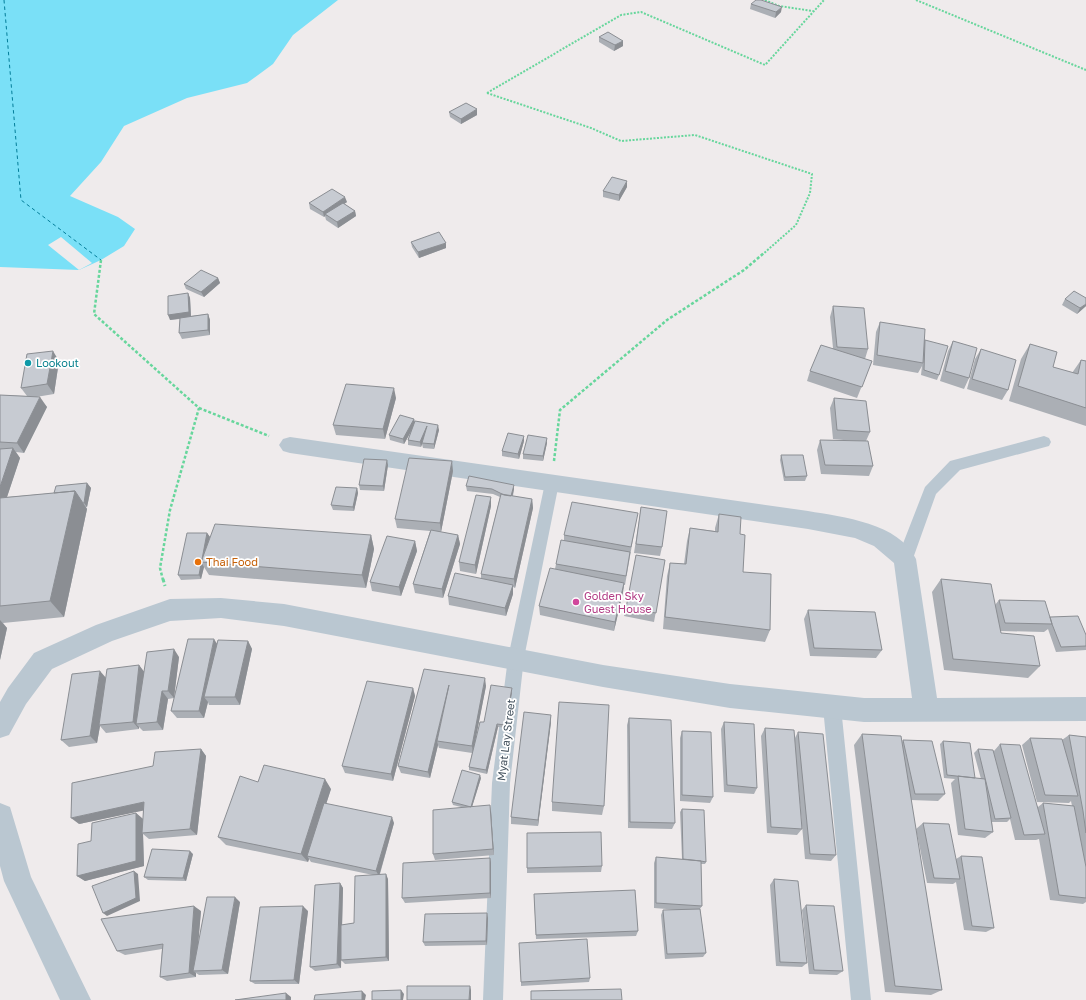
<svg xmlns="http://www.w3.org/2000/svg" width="1086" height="1000" font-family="'Golos Text',sans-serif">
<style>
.water{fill:#7ae0f7}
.pier{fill:#efebec}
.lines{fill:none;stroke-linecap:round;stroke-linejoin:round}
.ferry{stroke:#037d99;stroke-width:1;stroke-dasharray:3.5 3;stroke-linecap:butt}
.path-far2{stroke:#67d69c;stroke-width:2;stroke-dasharray:2 1.5;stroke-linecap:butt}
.path-far1{stroke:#67d69c;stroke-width:2.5;stroke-dasharray:3 2;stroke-linecap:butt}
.path{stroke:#67d69c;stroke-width:3;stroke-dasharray:3.5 2.5;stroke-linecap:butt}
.service{fill:#bac7d1;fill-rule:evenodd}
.minor{fill:#bac7d1;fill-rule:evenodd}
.wall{fill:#abafb5}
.shaded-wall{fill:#8b8e93}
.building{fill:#c7cbd2;stroke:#8b8e93}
.culture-dot{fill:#0f9aa8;stroke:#fff;stroke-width:1.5}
.food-dot{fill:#e8710a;stroke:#fff;stroke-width:1.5}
.hotel-dot{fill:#d1479c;stroke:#fff;stroke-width:1.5}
.labels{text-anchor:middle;stroke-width:3.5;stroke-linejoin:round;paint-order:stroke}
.culture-label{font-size:11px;fill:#0d838f;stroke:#fff;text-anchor:start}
.food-label{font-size:11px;fill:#c56008;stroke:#fff;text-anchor:start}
.hotel-label{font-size:11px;fill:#b23c85;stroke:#fff;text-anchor:start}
.street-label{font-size:11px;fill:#42505c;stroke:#fff}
</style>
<rect width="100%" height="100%" fill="#efebec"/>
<!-- water -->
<path class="water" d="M0,0H338L293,35L273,64L247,83L187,98L124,126L101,162L70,196L118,217L135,229L124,246L101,260L79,270L0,267Z"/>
<!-- pier -->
<path class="pier" d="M61,237L92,263L79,270L48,245Z"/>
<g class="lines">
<!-- ferry -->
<path class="ferry" d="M4,0L21,200L101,260"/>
<!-- path-far2 -->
<path class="path-far2" d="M765,0L779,6L813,11
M916,0L1086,70
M487,93L591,128L621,141L695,135L812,174L810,193L796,225L763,254
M487,93L621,15L641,12L765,65L824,0"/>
<!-- path-far1 -->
<path class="path-far1" d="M101,260L94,314L199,408L170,510L160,568L163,580
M199,408L269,436
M554,461L560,410L667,320L744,270L764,253"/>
<!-- path -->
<path class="path" d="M163,579L165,586"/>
<!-- service -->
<path class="service" d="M1044,436L1049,438L1051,442L1049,446L960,470L936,494L911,564L905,566L899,564L897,559L925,487L950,461Z
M552,477L557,479L559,483L524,658L510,783L503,1000H483L492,783L508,658L545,483L547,479Z
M832,699L838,701L841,707L871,1000H851L823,707L826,701Z"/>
<!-- minor -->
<path class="minor" d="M290,437L808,511C843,517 899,523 916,559L937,698L1086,697V721L864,722L730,708L603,687L284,626L221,618L170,621L112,641L52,669L26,704L9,735L0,738V702L8,688L34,653L96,625L170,599L221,598L284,604L603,665L730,684L864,698H912L894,563L874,546L855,538L808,529L290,453L283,451L279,445L283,439Z
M0,803L10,807L31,877L91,1000H60L4,881L0,866Z"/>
</g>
<!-- wall -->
<path class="wall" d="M751,4L781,12L775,18L750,9Z
M599,37L623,41V46L614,51L599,42Z
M449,112L477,115L461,124L450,117Z
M627,187L619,201L603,197V191Z
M347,202L344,204L355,211L356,216L338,228L326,220L325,216L324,217L310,209L309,203Z
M411,242L446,248L419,258L412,247Z
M218,278L220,283L204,297L186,289L184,284Z
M188,293L190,298L191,316L208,314L210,320V335L182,339L179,333L180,319L170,320Z
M1065,299L1086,306L1077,314L1062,305Z
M833,306L868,349L865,359L872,361L857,398L807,381L810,371L833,348L830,317Z
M880,322L924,342L925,340L939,375L937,380L921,375L922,366L918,373L873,365L876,332Z
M953,341L969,378L964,389L940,381L948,351Z
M1030,344L1053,367L1072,373L1081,360L1086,361V426L1009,401L1021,359Z
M981,349L1008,390L1002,400L967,389L975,359Z
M59,361L54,394L36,397L47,407L24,453L16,452L20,458L7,497L54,493L87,483L91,488L87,507H86L87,509L64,617L3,623L7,628L0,660V395L27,396L21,388Z
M396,398L385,439L336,435L333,425Z
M834,398L870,432L866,441L873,466L869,476L821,474L817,450L820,440L854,441L833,439L830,408Z
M414,419L415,422L439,430L434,449L423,448L422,444L421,447L408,445V440L411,432L404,444L390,440L389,435Z
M524,441L519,459L502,456V451Z
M547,443L543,461L523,459V454Z
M781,455L807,476L805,481H784L780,460Z
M388,465L384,491L360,490L359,485Z
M453,471L441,532L458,535L460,544L443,598L415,593L413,584L430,531L397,528L395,519Z
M466,486L514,489L513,496L532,499L533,508L515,588L513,587V594L506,616L449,605L448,596L481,578V574L500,497L493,494L467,491Z
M357,488L358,493L354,511L333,510L331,505Z
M491,497V506L476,574L460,571L459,562Z
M641,507L662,547L660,556L634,553Z
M719,514L740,534L743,572L770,630L765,642L663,629L667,576L670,563L684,564L687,541L690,528L715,531V528Z
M636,522L625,585H624L623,592L614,631L540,615L539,606L555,569L556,564L564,541V535Z
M207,533L210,537L371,535L374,549L366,588L209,575L204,567L201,579L181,580L178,575Z
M415,541L417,551L401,596L372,591L370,582Z
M665,560L654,622L624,616L626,608Z
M941,579L995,605L999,600L1050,617L1086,635V650L1056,652L1048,629L1044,632L1000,631L1001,633L1040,666L1028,678L944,670L932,592Z
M808,610L882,650L876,658L810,656L804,619Z
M248,641L252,649L240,705H209L208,702L204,718H177L171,711L174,698L168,699L163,730L143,731L139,727V729L106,733L100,726L97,743L69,747L61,740L106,678L139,665L144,672L179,657L174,697L217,643Z
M486,686L475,740L484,722L512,688V692L506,728L498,727L487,774L469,770V767L472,753L439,748L438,745L430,778L401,773L398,766Z
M413,688L415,696L393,781L345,773L342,766Z
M551,715V722L538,826L511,824V817Z
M629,718L675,823L672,829L628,828L627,725Z
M724,722L757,788L754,794L724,792L721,729Z
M765,728L794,740L798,732L836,855L831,861L805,859L795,746L802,829L797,835L767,833L761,736Z
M682,731L713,797L710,803L680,801V738Z
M862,734L902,742L903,740L945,794L938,801L911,800L942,990L931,995L885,992L854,745Z
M1069,735L1086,737V902L1083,904L1050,900L1039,839L1036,840H1015L1010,819L1007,822H992L993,832L985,838L958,835L951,783L955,779L944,778L940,744L943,741L975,778L981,779L974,753L978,749L994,751L1000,744L1038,807L1043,803L1072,806L1071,801L1069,803L1037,802L1022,745L1030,738L1062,740Z
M201,749L206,756L197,835L149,839L143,834L144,866L85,881L77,876L91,841L136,813L143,819V810L79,824L153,766Z
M481,778L472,807L491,811L494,855L435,860L433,854L461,807L453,805L452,802Z
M258,782L331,789L326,804L394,823L380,874L388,879L389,961L345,964L341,960V968L315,971L310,967L340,883L343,888L342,925L354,923L373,875L311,862L309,859L308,862L226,845L218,837Z
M552,802L604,806L602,815L552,811Z
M682,809L706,862L705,864H701L702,906L700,909L706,953L703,957L665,959L661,915L663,910H679L654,908V863L656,857L682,859L680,812Z
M923,823L956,859L961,856L994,928L986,932L964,930L956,882L953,884L927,883L916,829Z
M193,854L186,881L148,880L144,877Z
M490,858L491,863V898L405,903L402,898Z
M602,866L601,872L527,873V868Z
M774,879L807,963L802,967L776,966L770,885Z
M534,894L638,931L636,936L536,939Z
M240,902L228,974L199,975L196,973V977L167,981L160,977L162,949L125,955L117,951L201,911L198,942Z
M806,905L843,971L837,975L809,974L802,910Z
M308,911L299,984H255L250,981Z
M488,918L487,945L425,946L423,942Z
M590,978L589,982L521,986V982Z"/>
<!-- shaded-wall -->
<path class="shaded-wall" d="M782,7L781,12L775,18L776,12Z
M623,41V46L614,51L615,45Z
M477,109V115L461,124V119Z
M627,181V187L619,201V195Z
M345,197L347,202L326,216L325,214V216L324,217L323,212Z
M355,211L356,216L338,228L337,222Z
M446,243V248L419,258L418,252Z
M218,278L220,283L204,297L201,292Z
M188,293L190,298L191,317L170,320L168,315Z
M1086,304V306L1077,314L1080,308Z
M208,314L210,320V335L208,330Z
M53,351L59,361L54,394L47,384Z
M394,388L396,398L385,439L383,429Z
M40,397L47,407L24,453L17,443Z
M414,419L415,424L404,444L403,439Z
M438,425L439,430L434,449V444Z
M427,426L422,443V444L421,447L420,442Z
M524,436V441L519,459L518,454Z
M547,438V443L543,461V456Z
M13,448L20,458L1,515L0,514V487Z
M387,460L388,465L384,491L383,486Z
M452,461L453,471L441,532L440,523Z
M87,483L91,488L87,507L84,503Z
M514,485V489L511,502L510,498Z
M357,488L358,493L354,511L353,507Z
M75,491L87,509L64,617L50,601Z
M491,497V506L476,574L475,565Z
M532,499L533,508L515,588L514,579Z
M207,533L210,537L201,562Z
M371,535L374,549L366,588L362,575Z
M458,535L460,544L443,598L442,589Z
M415,541L417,551L401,596L399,587Z
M201,562L204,567L201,579L199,575Z
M624,583L623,592L614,631L615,622Z
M513,585V594L506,616L505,608Z
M0,620L7,628L0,660Z
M214,639L219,647L204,697L208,702L204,718L199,711Z
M248,641L252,649L240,705L235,697Z
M174,649L179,657L174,698L168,691Z
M139,665L145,673L136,724L139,727V729L133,722Z
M100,671L107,679L99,725L100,726L97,743L90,736Z
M485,678L486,686L473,753L472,746Z
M449,685L437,741L438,745L430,778L428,772Z
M413,688L415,696L393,781L391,774Z
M512,688V692L506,728L505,725Z
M162,691L168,699L163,730L157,722Z
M551,715V722L538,826V820Z
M497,724L498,727L487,774L486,770Z
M201,749L206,756L197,835L190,829Z
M480,775L481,778L471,810V807Z
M325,779L331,789L309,857L307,856L309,859L308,862L301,854Z
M144,802L151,809L79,824L71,818Z
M490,805L491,811L494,855L493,849Z
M136,813L143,819L142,833L143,834L144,866L85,881L77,876Z
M392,817L394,823L379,876L376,871Z
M190,851L193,854L186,881L183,878Z
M490,858L491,863V898L490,893Z
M134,871L138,874L140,901L107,916L103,913Z
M386,874L388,879L389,961L386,957Z
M340,883L343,888L341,968L337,964Z
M235,897L240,902L228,974L222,970Z
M194,906L201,911L196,971H193L196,973V977L189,973Z
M303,906L308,911L299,984L294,980Z
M487,913L488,918L487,945L486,941Z
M470,986L471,990V1000H469Z
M401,990L404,994L403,1000H401Z
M362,991L366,995L365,1000H362Z
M286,993L291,997V1000H286Z"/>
<!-- building -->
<path class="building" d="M756,0H761L782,7L776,12L751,4Z
M608,32L623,41L615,45L599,37Z
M466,103L477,109L461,119L449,112Z
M612,177L627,181L619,195L603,191Z
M332,189L345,197L323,212L309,203Z
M343,203L355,211L337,222L325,214Z
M439,232L446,243L418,252L411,242Z
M201,270L218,278L201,292L184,284Z
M1074,291L1086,298V304L1080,308L1065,299Z
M188,293L189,312L168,315V296Z
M833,306L864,308L868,349L837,347Z
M208,314V330L179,333L180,318Z
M880,322L925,329L923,363L877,355Z
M925,340L948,346L939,375L924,370Z
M953,341L977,348L969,378L945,371Z
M1030,344L1057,352L1053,367L1078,374L1081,360L1086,361V408L1018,386Z
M821,345L872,361L862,387L810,371Z
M981,349L1016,360L1008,390L972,379Z
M53,351L47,384L21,388L27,354Z
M346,384L394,388L383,429L333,425Z
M0,395L40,397L17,443L0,442Z
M834,398L866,401L870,432L837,430Z
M400,415L414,419L403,439L389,435Z
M415,421L438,425L434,444L422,443L427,426L420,442L408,440Z
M508,433L524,436L518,454L502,451Z
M528,435L547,438L543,456L523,454Z
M820,440L868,441L873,466L825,465Z
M13,448L0,487V449Z
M781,455H803L807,476L785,477Z
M409,458L452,461L440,523L395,519Z
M364,459L387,460L383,486L359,485Z
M469,476L514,485L511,496L504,495L492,489L466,486Z
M87,483L84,503H83L75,491L54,493L56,486Z
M336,487L357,488L353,507L331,505Z
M75,491L50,601L0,606V498Z
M501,494L532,499L514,579L481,574Z
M476,495L491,497L475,565L459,562Z
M572,502L638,513L631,547L564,535Z
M641,507L667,511L662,547L636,544Z
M719,514L741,517L740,534L745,535L743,572L771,574L770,630L665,617L670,563L686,564L690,528L718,532Z
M215,524L371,535L362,575L201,562Z
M431,530L458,535L442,589L413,584Z
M187,533H207L199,575H178Z
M387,536L415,541L399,587L370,582Z
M561,540L630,552L626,576L556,564Z
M636,555L665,560L656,613L626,608Z
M550,568L624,583L615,622L539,606Z
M455,573L513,585L505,608L448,596Z
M941,579L991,584L1001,633L1034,636L1040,666L953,659Z
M999,600L1045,601L1052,624L1005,623Z
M808,610L875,612L882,650L814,648Z
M1078,616L1086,635V646L1061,647L1052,624L1050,617Z
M188,639H214L199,711H171Z
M218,640L248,641L235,697H204Z
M174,649L168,691H162L157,722L136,724L147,652Z
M139,665L133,722L99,725L107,669Z
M424,669L485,678L472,746L437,741L449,685L428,772L398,766Z
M100,671L90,736L61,740L72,674Z
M367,681L413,688L391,774L342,766Z
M491,685L512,688L505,725L497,724L486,770L469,767L480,722H484Z
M559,702L609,705L604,806L552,802Z
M524,712L551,715L538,820L511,817Z
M629,718L671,720L675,823L630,822Z
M724,722L754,724L757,788L727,785Z
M765,728L794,730L802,829L771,827Z
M682,731L711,732L713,797L682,795Z
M798,732L823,734L836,855L810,854Z
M862,734L901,736L942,990L895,986Z
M1069,735L1086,737V833L1083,811Z
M1030,738L1062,739L1078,796L1045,795Z
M903,740L932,741L945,794H915Z
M943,741L970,743L975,778L947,775Z
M1000,744L1020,745L1045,834L1024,835Z
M201,749L190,829L142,833L144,802L71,818L72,783L153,766L155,752Z
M978,749L993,750L1011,818L995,819Z
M264,765L325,779L301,854L218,837L240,776L258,782Z
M462,770L480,775L471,807L452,802Z
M958,776L985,779L993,832L965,829Z
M324,803L392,817L376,871L307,856Z
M1043,803L1074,806L1086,867V898L1059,895Z
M490,805L493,849L433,854V810Z
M682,809L704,810L706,862L701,861L683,859Z
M136,813V861L77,876L78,844L91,841L92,823Z
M923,823L949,824L960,879L934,878Z
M601,832L602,866L527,868V833Z
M152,849L190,851L183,878L144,877Z
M961,856L982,857L994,928L972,926Z
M656,857L701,861L702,906L656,903Z
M490,858V893L402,898L403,863Z
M134,871L136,898L103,913L92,886Z
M386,874V957L341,960V925L354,923L355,876Z
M774,879L798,881L807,963L780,962Z
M340,883L337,964L310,967L315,885Z
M635,890L638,931L536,935L534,894Z
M207,897H235L222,970L193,971Z
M806,905L834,906L843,971L814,970Z
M194,906L189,973L160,977L163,944L117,951L101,919Z
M303,906L294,980L250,981L260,907Z
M700,909L706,953L667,954L663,910Z
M487,913L486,941L423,942L425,914Z
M587,939L590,978L521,982L519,943Z
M407,986H470L469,1000H407Z
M621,989L622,1000H531V991Z
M401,990V1000H372V991Z
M362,991V1000H314L315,995Z
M286,993V1000H235Z"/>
<!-- markers -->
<circle class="culture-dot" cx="28" cy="363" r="4"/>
<circle class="food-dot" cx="198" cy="562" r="4"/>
<circle class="hotel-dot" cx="576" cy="602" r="4"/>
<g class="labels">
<!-- culture labels -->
<g class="culture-label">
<text x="36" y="367">Lookout</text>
</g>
<!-- food labels -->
<g class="food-label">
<text x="206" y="566">Thai Food</text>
</g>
<!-- hotel labels -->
<g class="hotel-label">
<text x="584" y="600">Golden Sky<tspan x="584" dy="13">Guest House</tspan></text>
</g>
<!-- street labels -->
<g class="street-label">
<text transform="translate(506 740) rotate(-83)" y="4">Myat Lay Street</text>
</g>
</g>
</svg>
